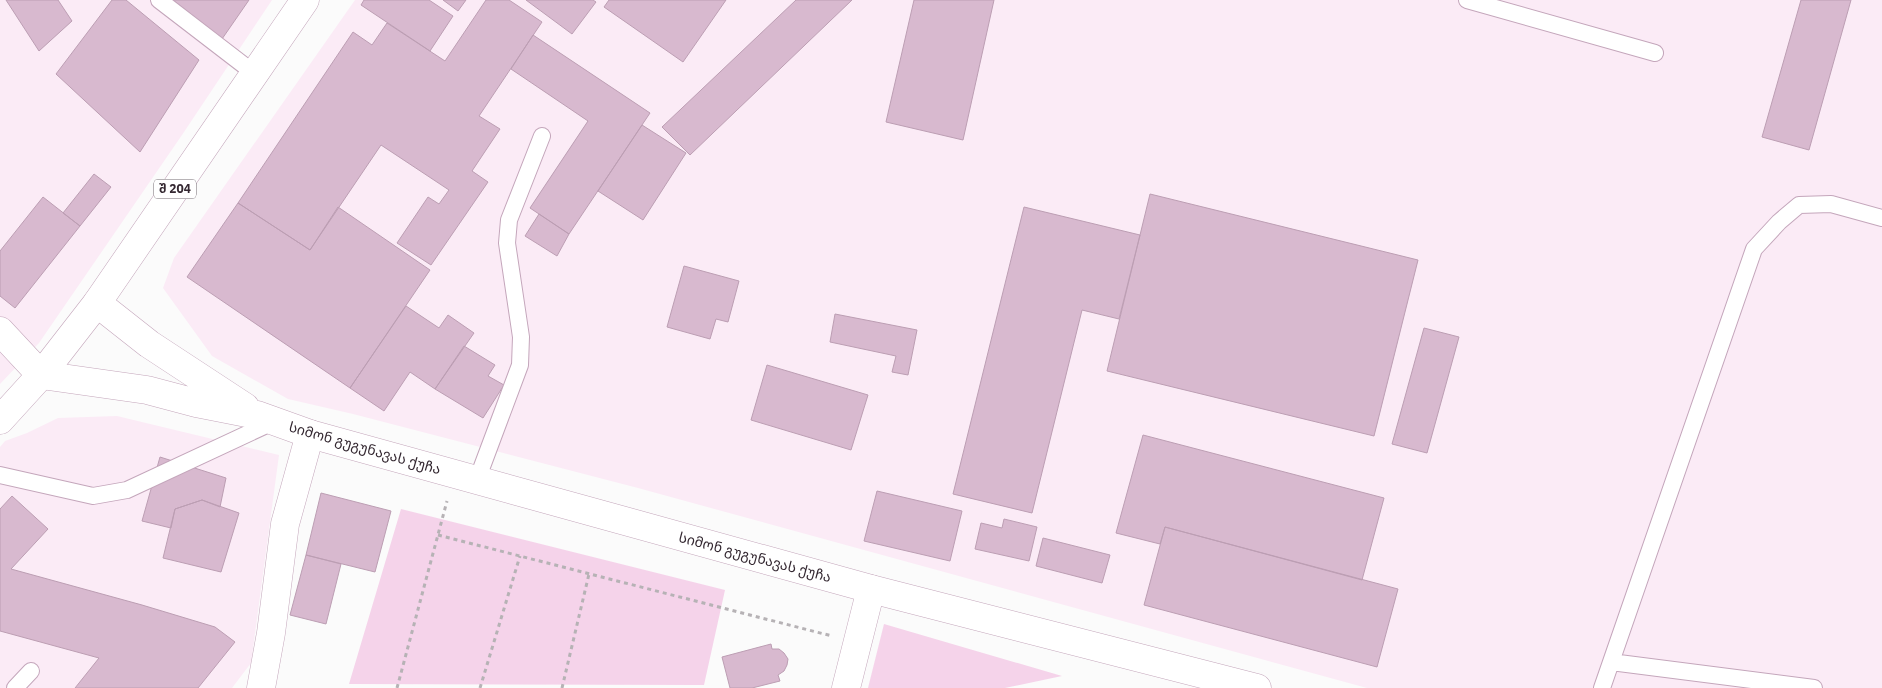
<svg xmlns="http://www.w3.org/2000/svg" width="1882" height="688" font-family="'IBM Plex Sans','Noto Sans Georgian',sans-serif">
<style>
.built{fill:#fbebf6}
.green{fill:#f5d3ea}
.building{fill:#d8b9cf;stroke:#bc9eb3}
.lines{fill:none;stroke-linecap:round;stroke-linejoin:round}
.service-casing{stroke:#c4a6bb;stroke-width:18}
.minor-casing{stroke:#c4a6bb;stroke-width:29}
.secondary-casing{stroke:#c4a6bb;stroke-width:29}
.primary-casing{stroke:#c4a6bb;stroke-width:29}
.path{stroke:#b6b2b5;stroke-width:3;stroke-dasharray:4 4;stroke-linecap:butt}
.service{stroke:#fff;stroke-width:16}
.minor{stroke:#fff;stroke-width:28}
.secondary{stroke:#fff;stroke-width:28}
.primary{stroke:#fff;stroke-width:28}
.labels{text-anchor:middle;stroke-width:4;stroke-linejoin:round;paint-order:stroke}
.shield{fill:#fff;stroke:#71686f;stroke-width:1}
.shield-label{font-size:12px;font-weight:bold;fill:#342831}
.street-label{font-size:14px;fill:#342831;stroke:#fff}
</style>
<rect width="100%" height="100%" fill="#fbfbfb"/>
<!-- built -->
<path class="built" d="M0,0H272L182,135L39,343L0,384Z
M355,0H1882V688H1367L638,488L353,414L288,399L212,356L163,288L174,258Z
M117,416L279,455L251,663L232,688H0V447L5,441L27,433L58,418Z"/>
<!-- green -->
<path class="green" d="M401,509L725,590L704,685L349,684Z
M884,624L1062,676L1005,688H868Z"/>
<!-- building -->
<path class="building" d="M6,0H58L72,21L39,51Z
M112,0H126L199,60L140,152L56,74Z
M173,0H249L222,39Z
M364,0H429L453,16L430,51L361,5Z
M443,0H466L458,11Z
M486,0H509L542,22L479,116L500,129L472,171L488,182L431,265L397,243L428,197L439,204L449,190L381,145L310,250L238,203L353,32L372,45L387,23L445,61Z
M526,0H593L596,2L572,34Z
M609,0H726L683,62L604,7Z
M796,0H852L690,155L662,127Z
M914,0H994L963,140L886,122Z
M1801,0H1851L1809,150L1762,137Z
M533,35L650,113L569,234L530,208L588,121L511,69Z
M642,125L686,153L643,220L598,191Z
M94,174L111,187L80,226L63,213Z
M1150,194L1418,260L1374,436L1107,371Z
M43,197L80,226L15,308L0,296V251Z
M238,203L310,250L338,207L430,270L350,388L187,277Z
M1024,207L1140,235L1119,319L1082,310L1032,513L953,494Z
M539,214L569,234L557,256L525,236Z
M684,266L739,281L728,322L716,319L710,339L667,327Z
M406,306L439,328L448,315L474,333L435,389L410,372L384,411L350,388Z
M835,314L917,330L908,375L892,372L896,356L830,342Z
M1424,328L1459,337L1427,453L1392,444Z
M464,346L495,365L488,376L504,385L483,418L435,389Z
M767,365L868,395L851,450L751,420Z
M1143,435L1384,498L1362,580L1165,527L1160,544L1116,533Z
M160,457L226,478L220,507L202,500L175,509L171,528L142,521Z
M877,491L962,511L950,561L864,541Z
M321,493L391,511L375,572L306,555Z
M12,496L48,529L11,569L142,605L215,627L235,642L198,688H75L99,658L0,631V509Z
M202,500L239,513L221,572L163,558L175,509Z
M1004,519L1037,527L1029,561L975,549L981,523L1002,528Z
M1165,527L1398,589L1377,667L1144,605Z
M1043,538L1110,555L1102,583L1036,566Z
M306,555L341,564L326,624L290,615Z
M771,644L772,649H779L784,653L788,659L787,665L784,671L778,675L780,681L752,688H730L722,657Z"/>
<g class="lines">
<defs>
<path id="service" d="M159,0L254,73
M1467,0L1655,53
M0,475L93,496L127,490L275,421
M477,480L520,365L521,337L507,243L509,220L542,136
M1611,662L1814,688
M15,688L31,671
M1602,688L1754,249L1779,222L1799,205L1831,204L1882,218"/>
<path id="minor" d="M0,331L41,375
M261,688L271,633L285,524L310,434
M846,688L871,589"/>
<path id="secondary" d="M97,303L149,344L245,407
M41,375L147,390L196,403L257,415L310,434L871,589L1257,688"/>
<path id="primary" d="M0,420L41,375L97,303L305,0"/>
</defs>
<!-- service casing -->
<use href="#service" class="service-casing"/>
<!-- minor casing -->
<use href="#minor" class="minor-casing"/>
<!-- secondary casing -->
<use href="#secondary" class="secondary-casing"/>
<!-- primary casing -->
<use href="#primary" class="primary-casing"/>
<!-- path -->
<path class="path" d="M438,535L832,636
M397,688L447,501
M480,688L520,556
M562,688L589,574"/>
<!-- service -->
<use href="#service" class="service"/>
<!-- minor -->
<use href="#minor" class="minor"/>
<!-- secondary -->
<use href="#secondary" class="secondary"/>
<!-- primary -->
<use href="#primary" class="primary"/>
</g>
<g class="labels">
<!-- shield labels -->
<rect class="shield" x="154" y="179.5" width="42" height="19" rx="4"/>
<g class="shield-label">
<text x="175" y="193">შ 204</text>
</g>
<!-- street labels -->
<g class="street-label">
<text transform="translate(365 448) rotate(16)" y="5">სიმონ გუგუნავას ქუჩა</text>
<text transform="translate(755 557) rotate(15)" y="5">სიმონ გუგუნავას ქუჩა</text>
</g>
</g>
</svg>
